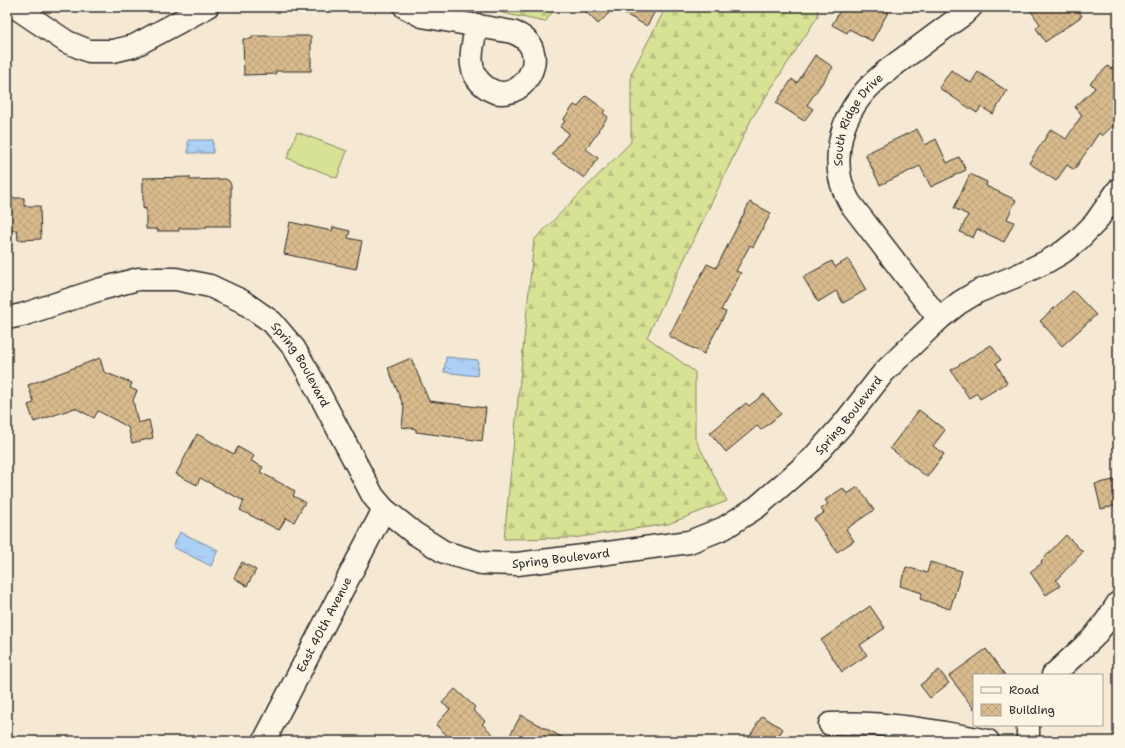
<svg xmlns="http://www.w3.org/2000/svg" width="1125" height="748" font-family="'Shantell Sans',sans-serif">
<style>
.green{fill:#d7e295;stroke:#818660}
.forest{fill:url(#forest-firs);stroke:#818660}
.water{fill:url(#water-ripples);stroke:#798ea4}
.building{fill:url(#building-cross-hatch);stroke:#2b2b2b}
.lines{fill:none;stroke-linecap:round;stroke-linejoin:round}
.minor-casing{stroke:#2b2b2b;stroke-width:25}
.minor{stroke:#fcf5e5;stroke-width:22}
.labels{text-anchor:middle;stroke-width:4;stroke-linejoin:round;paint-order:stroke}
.street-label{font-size:12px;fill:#2b2b2b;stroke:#fcf5e5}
</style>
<defs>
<pattern id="forest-firs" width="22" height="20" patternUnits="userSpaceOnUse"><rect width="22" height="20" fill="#d7e295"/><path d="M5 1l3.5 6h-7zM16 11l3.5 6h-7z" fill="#b9c281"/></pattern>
<pattern id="water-ripples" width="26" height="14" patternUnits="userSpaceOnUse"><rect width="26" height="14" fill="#add0f5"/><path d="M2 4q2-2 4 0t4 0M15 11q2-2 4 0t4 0" fill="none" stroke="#95b3d2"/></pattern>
<pattern id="building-cross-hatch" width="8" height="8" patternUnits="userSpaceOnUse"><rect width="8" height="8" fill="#d9bb8d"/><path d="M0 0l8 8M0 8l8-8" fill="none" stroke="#baa17a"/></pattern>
</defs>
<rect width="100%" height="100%" fill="#f5e9d3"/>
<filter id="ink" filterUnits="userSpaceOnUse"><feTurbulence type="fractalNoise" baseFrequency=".025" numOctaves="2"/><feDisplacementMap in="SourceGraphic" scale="8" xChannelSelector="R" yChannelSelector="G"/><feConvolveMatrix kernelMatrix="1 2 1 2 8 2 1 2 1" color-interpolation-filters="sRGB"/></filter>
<g filter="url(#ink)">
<!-- green -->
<path class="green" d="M297,132L347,151L337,178L287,158Z"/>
<!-- forest -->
<path class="forest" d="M502,7H556L545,22L502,13Z
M666,7H817L818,16L752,118L647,337L695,372V438L727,501L668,524L573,538L504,539L534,240L631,142V74Z"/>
<!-- water -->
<path class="water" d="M188,140H213V153H188Z
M446,357L478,360L477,376L444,372Z
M180,532L218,550L211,566L173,547Z"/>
<!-- building -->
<path class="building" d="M581,7H643L654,13L647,26L614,8L598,24Z
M842,7H891L872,41L849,29L847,33L832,25Z
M1028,7H1076L1082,16L1045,42L1036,28L1040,24Z
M252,36H311V71H275L276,74L244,75L243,39H252Z
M815,55L833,67L807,105L813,109L804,121L776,103L792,79L797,83Z
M1118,63V121L1102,136L1099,133L1074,170L1067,165L1056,181L1029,163L1051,129L1066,139L1082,115L1075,107L1095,88L1090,83L1108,66L1111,69Z
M951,70L971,83L978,72L1007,91L993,114L981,107L977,113L939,88Z
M586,96L605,110L603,113L608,117L598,130L599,131L586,149L598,158L584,178L552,154L569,133L560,127L565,121L563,120L574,105L578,107Z
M917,129L925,145L936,139L947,163L959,157L966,170L931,187L920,166L880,185L865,154Z
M970,174L987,182L986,186L1016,200L1007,219L1014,222L1004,242L977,229L973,238L960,232L968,215L954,208Z
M190,177V180L226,179L229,181L231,185V226H206V228H179V231H157V229H146V208L143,209V178Z
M7,198H24V206H40L41,239L18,240L17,230L7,231Z
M750,202L771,213L753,247L750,245L736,271L741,273L721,310L726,312L704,354L669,336L707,264L716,268Z
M290,222L332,231L333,227L350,231L348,238L362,241L356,269L284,254Z
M848,259L866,290L843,303L836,291L818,302L803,277L832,261L835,267Z
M1073,291L1096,315L1062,346L1040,321Z
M991,345L1001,360L996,363L1007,383L980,399L977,393L969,398L951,370Z
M100,358L104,372L132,383L130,388L137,391L133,400L138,423L149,420L153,438L132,443L128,427L98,411L94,418L75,408L34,422L28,405L34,403L28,385Z
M411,358L429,401L486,408L482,441L416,432V429L402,427L404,407L388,368Z
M764,394L781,414L761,430L757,426L726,452L710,433L746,403L749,406Z
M919,410L945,430L933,446L944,454L927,477L890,448Z
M197,434L234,454L238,447L254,456L251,461L263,467L260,472L295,491L293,496L305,502L294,522L286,518L279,530L240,510L244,501L200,478L197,485L176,474Z
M1118,479V505L1101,509L1095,484Z
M858,487L874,510L846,529L854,541L837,552L814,519L824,513L821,509L828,504L825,500L843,488L847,494Z
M1066,535L1083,552L1056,580L1060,586L1046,595L1030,572L1042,563L1041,561Z
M242,562L256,570L247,586L234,578Z
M930,562L962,571L950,609L920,599L922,593L900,586L906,567L927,573Z
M870,606L885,628L860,645L867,655L842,672L821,640Z
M986,649L1005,675H974V709L949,676Z
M939,670L949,683L930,698L920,685Z
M455,689L475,707L473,710L485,721L482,724L500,741H453L436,725L450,709L442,703Z
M521,715L569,741H507Z
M762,716L783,729L775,741H747Z"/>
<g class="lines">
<defs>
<g id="minor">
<path d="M15,7L67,42L89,51H113L134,46L207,7"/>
<path d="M405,7L422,16L512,32C558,47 522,111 487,88C464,73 472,47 477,25"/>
<path id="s1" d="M7,318L22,315L101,289L138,279H176L210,286L242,301L272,322L294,348L308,372L373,496L384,509L414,533L444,552L481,563L517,564L600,554L689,542L724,528L757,507L812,459L844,423L884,372L939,319L959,303L977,292L1014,277L1046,262L1063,252L1078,240L1095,223L1118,190"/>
<path id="s2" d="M939,319L850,203C840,185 837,171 839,151C843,102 878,76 915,50C931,38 947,26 964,14L971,7"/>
<path d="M1053,675L1093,638L1107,620L1118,603"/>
<path d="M830,724C884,721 936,731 988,741"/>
<path id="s3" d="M264,741L384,509"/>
<path d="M1028,741V725"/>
</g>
</defs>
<!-- minor casing -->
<use href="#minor" class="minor-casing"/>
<!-- minor -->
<use href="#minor" class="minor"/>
</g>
</g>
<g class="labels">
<!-- street labels -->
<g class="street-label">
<text dy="4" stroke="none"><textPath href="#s2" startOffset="237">South Ridge Drive</textPath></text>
<text dy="4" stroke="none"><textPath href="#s1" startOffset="333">Spring Boulevard</textPath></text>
<text dy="4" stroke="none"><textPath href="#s1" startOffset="1029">Spring Boulevard</textPath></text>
<text dy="4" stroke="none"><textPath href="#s1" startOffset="693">Spring Boulevard</textPath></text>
<text dy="4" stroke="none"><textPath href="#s3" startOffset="131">East 40th Avenue</textPath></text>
</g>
</g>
<!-- margin -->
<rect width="1125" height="748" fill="none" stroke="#fcf5e5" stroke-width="24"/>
<rect x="12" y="12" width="1101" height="724" fill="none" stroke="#2b2b2b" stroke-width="1.5" filter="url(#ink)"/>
<!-- legend -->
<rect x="973" y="674" width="130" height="52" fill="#fcf5e5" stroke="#a8a49b"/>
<rect x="981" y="687" width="20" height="6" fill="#fcf5e5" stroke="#a8a49b"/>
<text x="1009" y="694" font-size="12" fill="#2b2b2b">Road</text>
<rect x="981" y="704" width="20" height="12" fill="url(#building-cross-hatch)" stroke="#a8a49b"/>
<text x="1009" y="714" font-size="12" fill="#2b2b2b">Building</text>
</svg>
